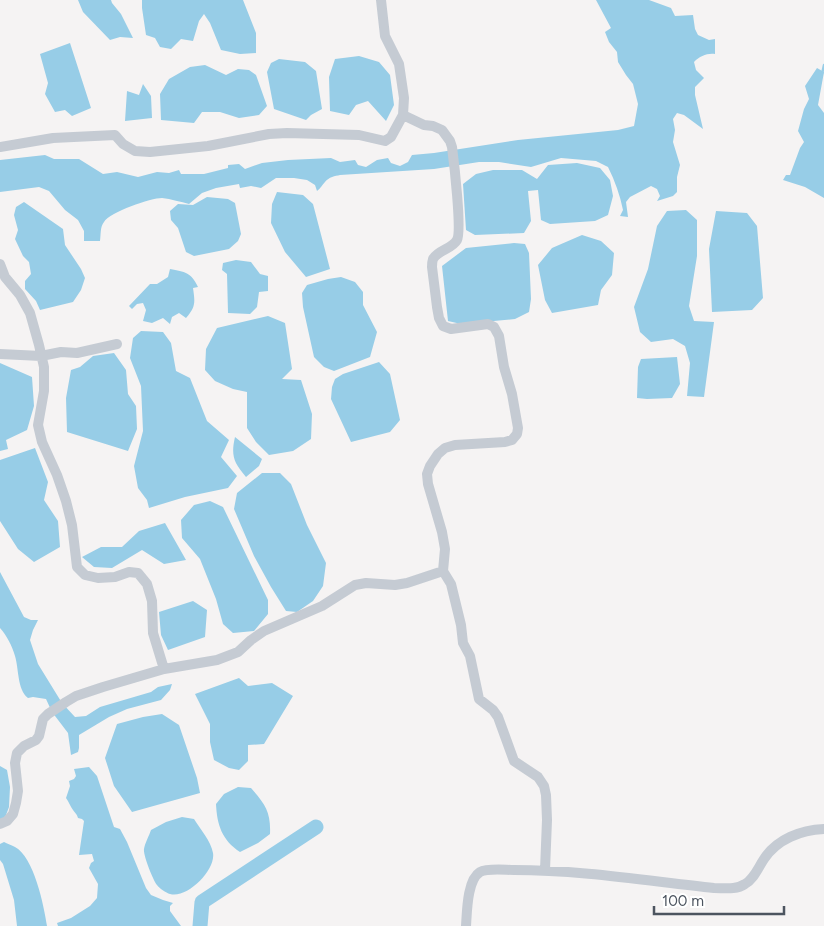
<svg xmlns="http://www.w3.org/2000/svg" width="824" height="926" font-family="Figtree,sans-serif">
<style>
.water{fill:#97cde7}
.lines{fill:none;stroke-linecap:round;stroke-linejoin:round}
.stream{stroke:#97cde7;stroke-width:2.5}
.river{stroke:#97cde7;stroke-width:15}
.minor{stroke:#c5cbd3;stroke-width:10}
</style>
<rect width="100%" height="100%" fill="#f5f3f3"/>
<!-- water -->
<path class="water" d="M78,0H111L112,3L121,14L133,38L120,37L110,40L83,12Z
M142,0H243L256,33V53L240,54L221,50L210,23L204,14L199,21L193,41L181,39L171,49L160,47L155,38L146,35L142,8Z
M596,0H649L671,8L675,16L693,15L695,29L698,35L709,40L715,39V54C707,53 700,56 694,62L696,70L704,78L695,87V95L703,129L684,115L677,113L673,119L675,130L673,142L680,165L677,177V192L673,196L657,201L660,196L657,189L651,186L630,197L626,202L628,217L620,216L623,210C620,195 615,181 608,167L596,161L561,158L531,167L499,162H479L434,169L340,175C335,176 329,177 325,182C322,185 321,188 317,191L315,185L307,180L294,178H276L261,188L251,186L240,188L239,184L216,188L202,193L189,204C181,202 171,199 162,198C151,198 110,212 104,222C100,227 101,234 100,241H84V231L78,220L65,210L49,191L39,187L0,192V160L45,155L54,159H79L103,174L117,172L138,177L157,172L169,173L179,170L181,174H204L228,168V165L239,164L245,169L262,163L288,160L331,158L340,162L355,160L358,165L366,167L377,160L388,158L391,163L400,166L408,162L412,155L434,153L518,140L618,130L634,126L638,104L633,84L626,75L618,62L617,52L609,42L605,32L611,28Z
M70,43L91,108L72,116L65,110L55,112L45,94L48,83L40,54Z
M359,56L379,62L390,75L394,105L386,121L368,101L356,105L349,115L330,111L329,77L335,59Z
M279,59L305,62L316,71L322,109L311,115L306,120L274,109L267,72L271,63Z
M205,65L226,75L238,69L249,70L256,75L267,106L259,115L239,118L220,112H202L194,123L161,120L160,94L169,79L190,67Z
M817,68L824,72L818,105L824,113V198L805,187L783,180L786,175H790L800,148L804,142L798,131L804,109L809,99L805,86Z
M143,84L151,96L152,118L125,121L127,91L139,95Z
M577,163L600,168L610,180L613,196L608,215L595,221L550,224L541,220L538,190L528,191L531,221L524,233L475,235L466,230L463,184L476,174L493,170H522L537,179L548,165Z
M277,192L303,195L313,204L330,269L306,277L285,252L271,223L272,204Z
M207,197L228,199L235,203L241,234L238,241L229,249L194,256L186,252L178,228L171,220L170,211L178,204L193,205Z
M24,202L63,229L65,245L81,269L85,278L81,290L73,302L40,310L36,301L25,289V281L31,274L29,262L23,256L15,239L18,230L14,215L16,207Z
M686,210L697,220V256L689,306L694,321L714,322L704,397L687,396L690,363L685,346L673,339L651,342L640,332L634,307L648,269L657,226L667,211Z
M716,211L747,213L757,226L763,298L752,310L712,312L709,249Z
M582,235L601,241L614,253L612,275L601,290L598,305L552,313L545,300L538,265L552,248Z
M514,243L525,244L529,253L531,299L529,312L515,319L461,324L448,321L442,266L466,248Z
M236,260L251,262L260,274L268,276V291L259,292L257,307L250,314L228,313L227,274L222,270L223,263Z
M170,269C185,272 191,272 198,287L193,288C195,302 196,307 186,318L179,313L172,317L170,324L163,318L152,323L143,321L146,310L143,303L137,304L132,309L129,306L150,284H157L168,277Z
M341,277L355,282L363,292V305L377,332L370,357L334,371L324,367L314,357L303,307L302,293L307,285L328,279Z
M268,316L285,323L292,369L282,379L301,380L312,414L311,439L293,451L269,455L256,442L247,428V392L233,389L215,381L205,370L206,349L217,328Z
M141,331L163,332L171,343L176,371L190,378L207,421L229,440L221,457L237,476L228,488L185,497L149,508L147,500L138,488L134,466L143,431L141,386L130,358L133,338Z
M114,353L126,370L128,394L136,406L137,429L128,451L67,432L66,398L71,370L80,367L93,356Z
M677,357L680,384L672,398L647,399L637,398L638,367L641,359Z
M379,362L390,374L400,420L390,432L351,442L331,399L332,387L335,379L343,374Z
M0,363L32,377L34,406L27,430L6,440L8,449L0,451Z
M235,437L262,459L259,466L246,477C233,462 231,455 235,437Z
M35,448L48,482L44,500L58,521L60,547L34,562L18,549L0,521V460Z
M262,473H280L291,484L307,525L326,563L323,586L313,601L297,612L286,611L271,587L254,556L234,509L237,493Z
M210,501L223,507L268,600V614L254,631L233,633L223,624L216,599L200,559L182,538L181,520L194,505Z
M165,523L186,560L164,564L142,550L112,568L94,567L82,557L101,547H122L139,531Z
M0,572L24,617L31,620H38L33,630L30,640L38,664L62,703L75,717L86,716L100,707L151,692L158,687L172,684L170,690L161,700L127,709L109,717L79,735V748L78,752L71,755L68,733L52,712L46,699L33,697L28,698C17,689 19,669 15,656C12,646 7,636 0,628Z
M193,601L207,610L205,637L168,650L161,635L159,612Z
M239,678L248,686L272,683L293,696L264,744L248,745V761L239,770L229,768L214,760L210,742V724L195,694Z
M162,714L179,725L197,778L200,793L132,812L114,786L105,758L117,724L143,717Z
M0,766L7,770L10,787L9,807L3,823L0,824Z
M89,767L97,776L114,827L120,829L127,842L146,888L151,895L163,900L173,903L170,906V911L181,926H58L57,923L71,918L90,906L97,898L98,884L89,868L91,863L94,861L92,854L79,855L84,821L82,819L78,818C77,814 75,813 73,810C70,806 69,802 66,798L70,786L69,781L74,779L76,776L74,769Z
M238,787L251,788C265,804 271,812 270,834L258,843L240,852C222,840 217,825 216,804L224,794Z
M182,817L194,819C200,829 211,841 213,853C216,870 187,899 170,894C166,893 159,888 157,885C153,880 143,855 144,849C145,843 149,836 151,830L166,822Z
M4,842C7,844 12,845 15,847C34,857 44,906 47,926H17L14,900L3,864L0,860V844Z"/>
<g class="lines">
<!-- stream -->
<path class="stream" d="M822,74L824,65"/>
<!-- river -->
<path class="river" d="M200,926L202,902L316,827"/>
<!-- minor -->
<path class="minor" d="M403,115L424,125L433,126L442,130L450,141L452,147C454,162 462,231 457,240C452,249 438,250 433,259C432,262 432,264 432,267L437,307L439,318L443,326L451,329L488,324L494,327L499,336L504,367L512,394L518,428L517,434L512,440L505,442L455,445L445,448L438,454L430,466L427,474L428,484L442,532L445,549L443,571L451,584L461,625L463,643L470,656L479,699L493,710L498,717L514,761L538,777L544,786L546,795L547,820L545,870
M0,147L53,138L115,135L123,144L135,151L150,152L208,146L269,134L287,133L359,135L385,141L391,137L403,115L404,98L399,64L385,36L381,0
M0,264L5,277L20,295L30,313L39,345L44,367V391L38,425L42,442L57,475L66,501L72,525L77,567L85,575L98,578L115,577L129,572L138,573L147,584L152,601L153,633L164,669
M0,354L41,356L61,352L77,353L117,344
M0,824L7,821L13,814L16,803L18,791L15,763L17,753L24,746L36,740L39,736L43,719L48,714L66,702L76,696L103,687L164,669L217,660L238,652L251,640L264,631L322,606L355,585L366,583L395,585L407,583L443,571
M466,926C467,912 467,880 480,872C487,868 505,870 514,870C581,870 648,881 714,888C725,888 736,890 745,884C754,879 758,868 764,859C777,839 801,830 824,829"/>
</g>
<!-- scale -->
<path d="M654 906v8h130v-8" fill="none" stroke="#4c545f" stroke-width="2.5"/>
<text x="662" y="906" font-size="15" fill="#4c545f" stroke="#ffffff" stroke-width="4" paint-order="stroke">100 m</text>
</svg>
